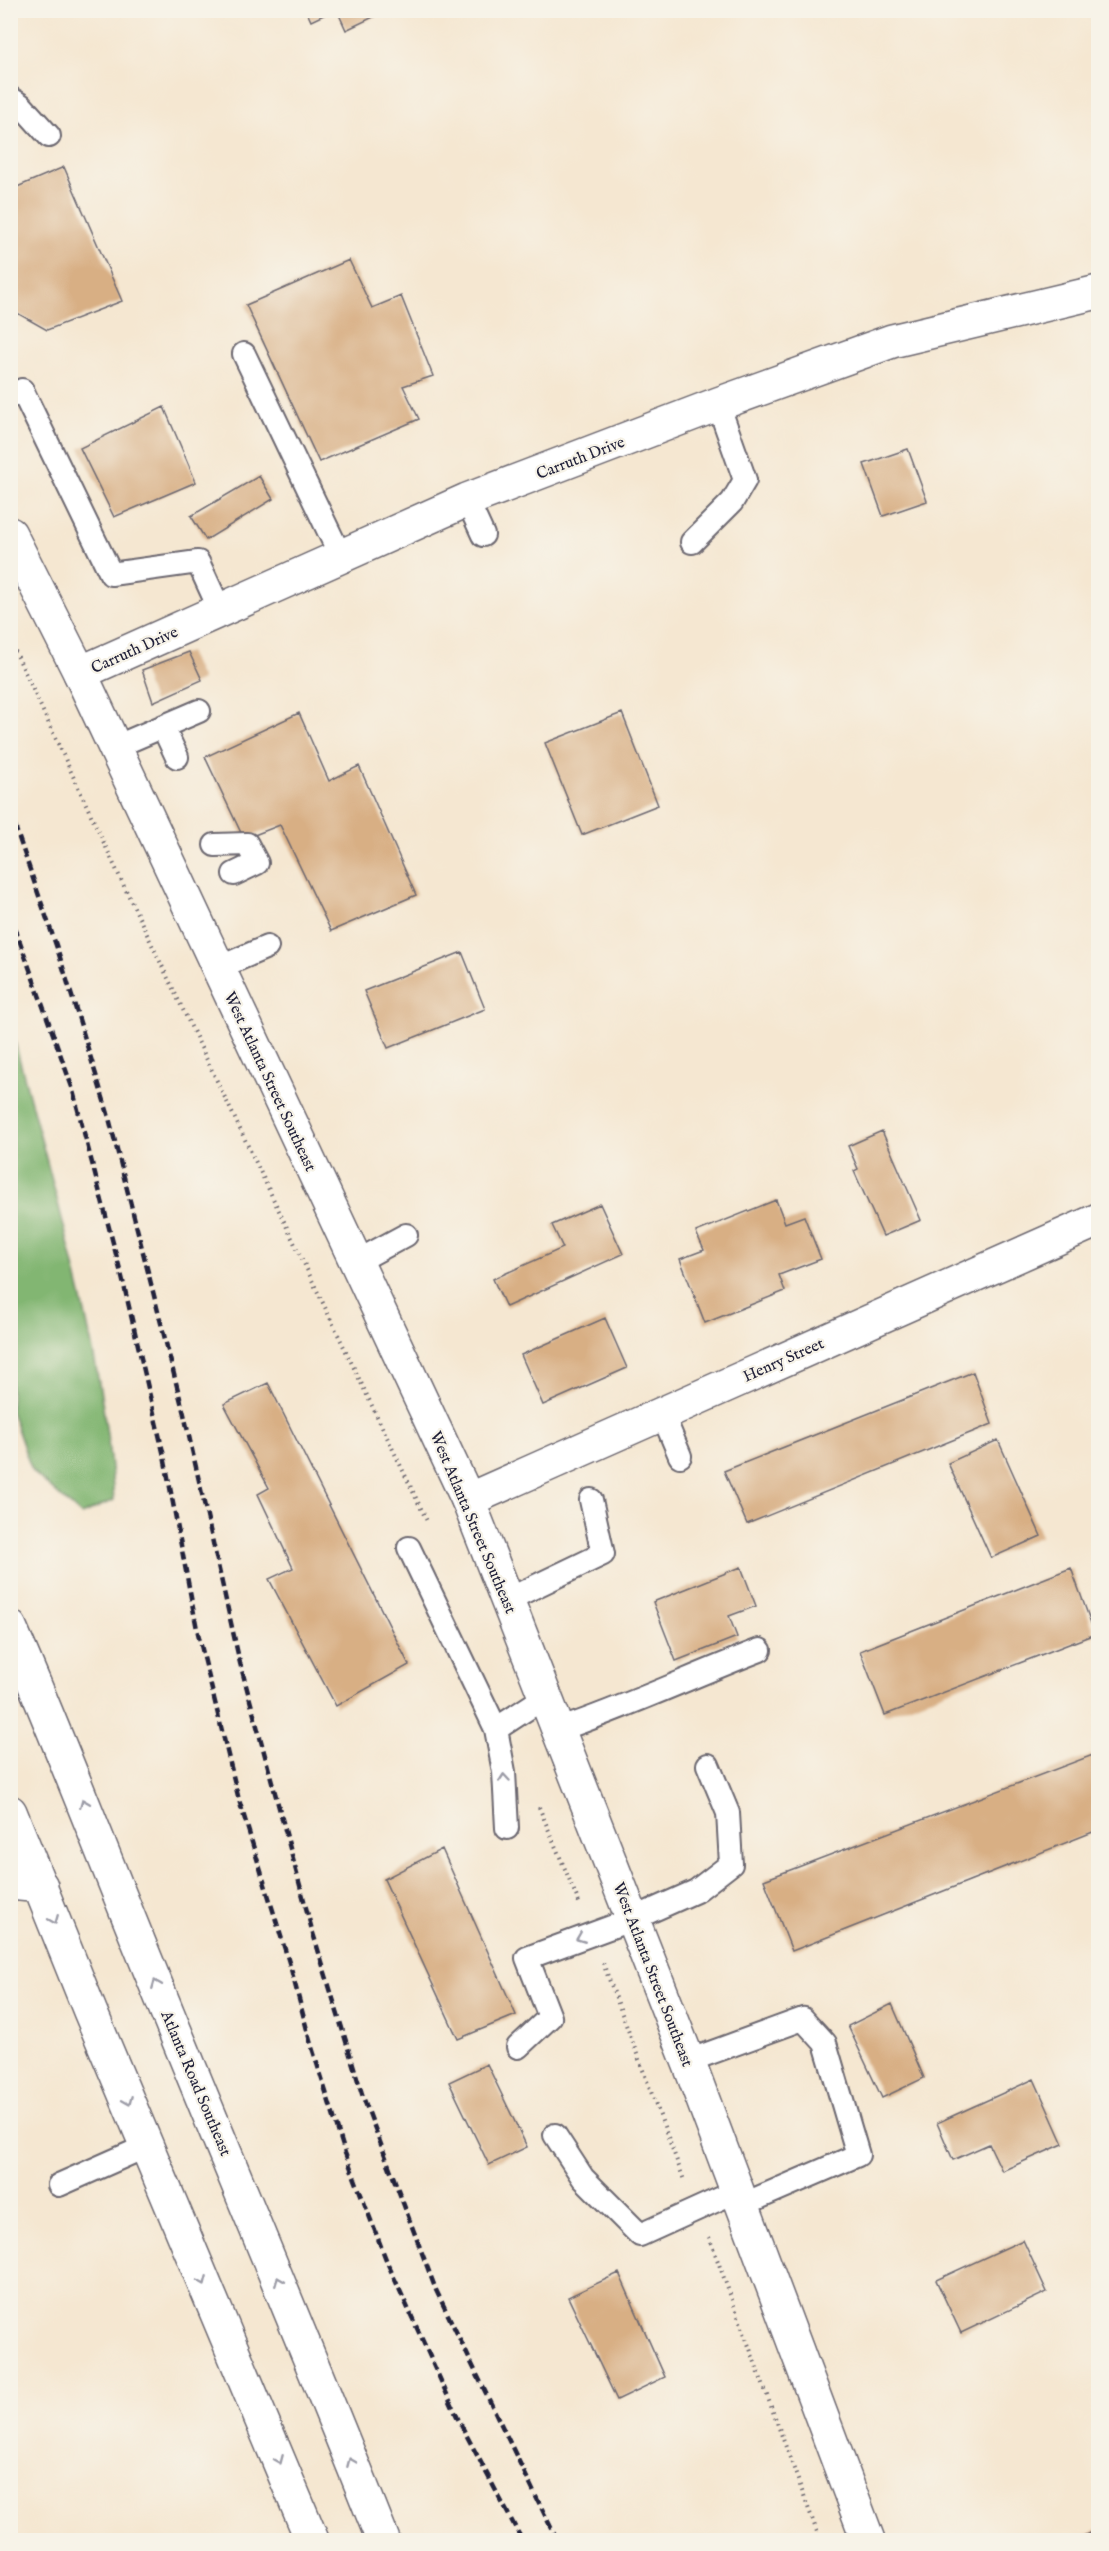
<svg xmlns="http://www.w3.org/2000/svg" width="1109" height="2551" font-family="'IM FELL English',serif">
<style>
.forest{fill:#82b672;stroke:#526c56;stroke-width:1.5}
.building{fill:#d8af84}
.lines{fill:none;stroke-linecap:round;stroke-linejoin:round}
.lane-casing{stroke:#6c6770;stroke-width:26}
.street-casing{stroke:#6c6770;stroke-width:36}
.secondary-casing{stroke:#6c6770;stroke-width:36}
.path{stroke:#6c6770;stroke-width:4;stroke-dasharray:1.5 4.5;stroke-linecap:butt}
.lane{stroke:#fff;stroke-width:22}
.street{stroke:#fff;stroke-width:33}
.secondary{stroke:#fff;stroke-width:33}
.rail{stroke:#22223b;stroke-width:4.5;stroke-dasharray:9 4.5;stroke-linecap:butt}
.oneway{stroke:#9c9ca7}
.labels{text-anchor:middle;stroke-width:4.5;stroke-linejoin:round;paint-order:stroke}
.street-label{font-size:16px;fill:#22223b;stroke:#f7f3e8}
</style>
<rect width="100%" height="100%" fill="#f7f3e8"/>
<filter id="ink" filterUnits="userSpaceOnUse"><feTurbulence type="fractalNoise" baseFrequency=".0167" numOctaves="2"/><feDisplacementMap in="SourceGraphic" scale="12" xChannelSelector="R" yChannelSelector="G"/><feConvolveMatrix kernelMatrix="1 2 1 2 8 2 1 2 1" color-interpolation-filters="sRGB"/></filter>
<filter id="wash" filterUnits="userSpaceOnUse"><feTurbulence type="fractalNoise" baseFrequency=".008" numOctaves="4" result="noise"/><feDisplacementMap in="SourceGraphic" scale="24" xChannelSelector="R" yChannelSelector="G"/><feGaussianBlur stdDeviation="1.35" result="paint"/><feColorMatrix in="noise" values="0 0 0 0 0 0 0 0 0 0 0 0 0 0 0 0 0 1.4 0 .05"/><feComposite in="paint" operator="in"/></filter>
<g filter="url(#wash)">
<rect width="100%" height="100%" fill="#f5e7d1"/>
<!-- forest -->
<path class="forest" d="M11,1027C51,1183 102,1339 114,1500L81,1515L32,1471L11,1411Z"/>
<g id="blocks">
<!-- building -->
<path class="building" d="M306,10H334L311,21Z
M337,10H383L384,12L346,30Z
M64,167L122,301L47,330L10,309V190Z
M349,260L372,308L401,296L433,376L403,386L419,419L319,462L246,305Z
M164,407L196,482L114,517L80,448Z
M908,449L927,501L883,516L864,464Z
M259,476L273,499L206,540L191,516Z
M189,652L202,680L153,702L142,670Z
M299,713L329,781L359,766L416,895L331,931L280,825L244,839L205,757Z
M622,713L658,805L582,835L545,743Z
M462,952L485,1009L388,1048L364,991Z
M882,1131L921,1220L883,1236L854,1171L858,1169L848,1146Z
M776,1200L785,1223L804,1216L821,1259L779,1275L785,1291L705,1323L680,1259L704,1250L696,1232Z
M600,1204L623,1254L506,1307L493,1279L563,1248L552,1225Z
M605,1318L627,1368L543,1405L521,1355Z
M973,1372L992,1424L747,1524L724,1471Z
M268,1383L409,1665L336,1706L269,1579L293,1568L258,1494L269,1488L224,1404Z
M998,1440L1041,1536L991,1558L948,1463Z
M741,1567L756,1606L729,1616L737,1637L676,1661L653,1602Z
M1071,1568L1095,1634L885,1715L860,1651Z
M1098,1753V1830L792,1951L764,1880Z
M442,1849L516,2015L458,2039L384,1879Z
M892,2004L924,2078L882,2098L848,2026Z
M487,2064L527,2147L489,2165L449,2082Z
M1034,2079L1063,2144L1002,2171L989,2144L953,2160L937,2123Z
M1023,2240L1047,2292L961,2333L936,2280Z
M619,2273L665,2377L617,2400L568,2297Z
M1098,2529V2540H1075Z"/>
</g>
</g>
<g filter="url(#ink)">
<use href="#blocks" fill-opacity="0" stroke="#6c6770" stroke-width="1.5"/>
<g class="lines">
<defs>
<path id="lane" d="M10,98L21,105L49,136
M244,354L341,557
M10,396L22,390L111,574L198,562L220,610
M467,500L483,535
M692,542L732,502L745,480L718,404
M163,727L177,757
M115,747L199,711
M215,845L247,844L257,863L234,874
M218,968L267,947
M356,1262L406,1235
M662,1413L680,1456
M409,1548L496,1729L504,1772L507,1828
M507,1600L603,1554L591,1500
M496,1729L545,1697
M558,1730C627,1707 692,1676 760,1650
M518,2047L550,2017L527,1958L633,1919L696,1891L731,1864L728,1813L708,1765
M688,2061L803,2019L825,2043L858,2155L742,2205
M555,2135L583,2178L640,2235L737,2191
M59,2185L147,2146"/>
<path id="street" d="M80,673L467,500L718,404L892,341L1098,292
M468,1500L1098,1220
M10,1883L41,1886"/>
<path id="secondary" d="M10,534L80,673L468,1500L691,2068L868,2540
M10,1627C61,1744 106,1863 154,1980C230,2167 309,2353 383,2540
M10,1812L90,2011L312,2540"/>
</defs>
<!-- lane casing -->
<use href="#lane" class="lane-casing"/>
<!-- street casing -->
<use href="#street" class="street-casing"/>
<!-- secondary casing -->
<use href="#secondary" class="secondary-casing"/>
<!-- path -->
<path class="path" d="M10,640L123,884L427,1521
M539,1807L580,1905
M603,1963L684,2180
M709,2237L820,2540"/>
<!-- lane -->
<use href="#lane" class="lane"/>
<!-- street -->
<use href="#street" class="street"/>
<!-- secondary -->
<use href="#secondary" class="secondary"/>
<!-- rail -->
<path class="rail" d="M10,812L58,951L108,1114L184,1414L240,1663L312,1930L363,2097L436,2290L557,2540
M10,914L72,1087L122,1277L164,1456L197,1629L239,1800L291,1969L310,2041L345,2153L387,2262L460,2423L522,2540"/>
</g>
<!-- one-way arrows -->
<defs><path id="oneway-chevron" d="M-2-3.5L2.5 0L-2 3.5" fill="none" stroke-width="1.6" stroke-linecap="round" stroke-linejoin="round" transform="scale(1.5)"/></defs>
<g class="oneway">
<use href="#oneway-chevron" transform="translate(504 1778) rotate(-95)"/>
<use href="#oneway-chevron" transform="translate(84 1803) rotate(-112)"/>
<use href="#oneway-chevron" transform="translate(54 1920) rotate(68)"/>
<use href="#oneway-chevron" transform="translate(580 1938) rotate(158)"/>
<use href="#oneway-chevron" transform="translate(156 1984) rotate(-112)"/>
<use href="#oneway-chevron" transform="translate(128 2101) rotate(67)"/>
<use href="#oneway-chevron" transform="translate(203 2281) rotate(67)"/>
<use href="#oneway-chevron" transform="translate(279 2281) rotate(-112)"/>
<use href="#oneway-chevron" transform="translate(279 2460) rotate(67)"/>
<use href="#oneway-chevron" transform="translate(351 2462) rotate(-113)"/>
</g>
</g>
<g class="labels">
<!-- street labels -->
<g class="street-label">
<text transform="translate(580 457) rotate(-21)" y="6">Carruth Drive</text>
<text transform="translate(134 649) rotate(-24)" y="6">Carruth Drive</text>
<text transform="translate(271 1081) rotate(65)" y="6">West Atlanta Street Southeast</text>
<text transform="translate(783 1359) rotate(-24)" y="6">Henry Street</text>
<text transform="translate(474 1522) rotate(67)" y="6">West Atlanta Street Southeast</text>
<text transform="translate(654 1974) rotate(69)" y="6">West Atlanta Street Southeast</text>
<text transform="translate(197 2083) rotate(67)" y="6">Atlanta Road Southeast</text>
</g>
</g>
<!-- margin -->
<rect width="1109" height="2551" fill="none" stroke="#f7f3e8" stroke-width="36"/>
</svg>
